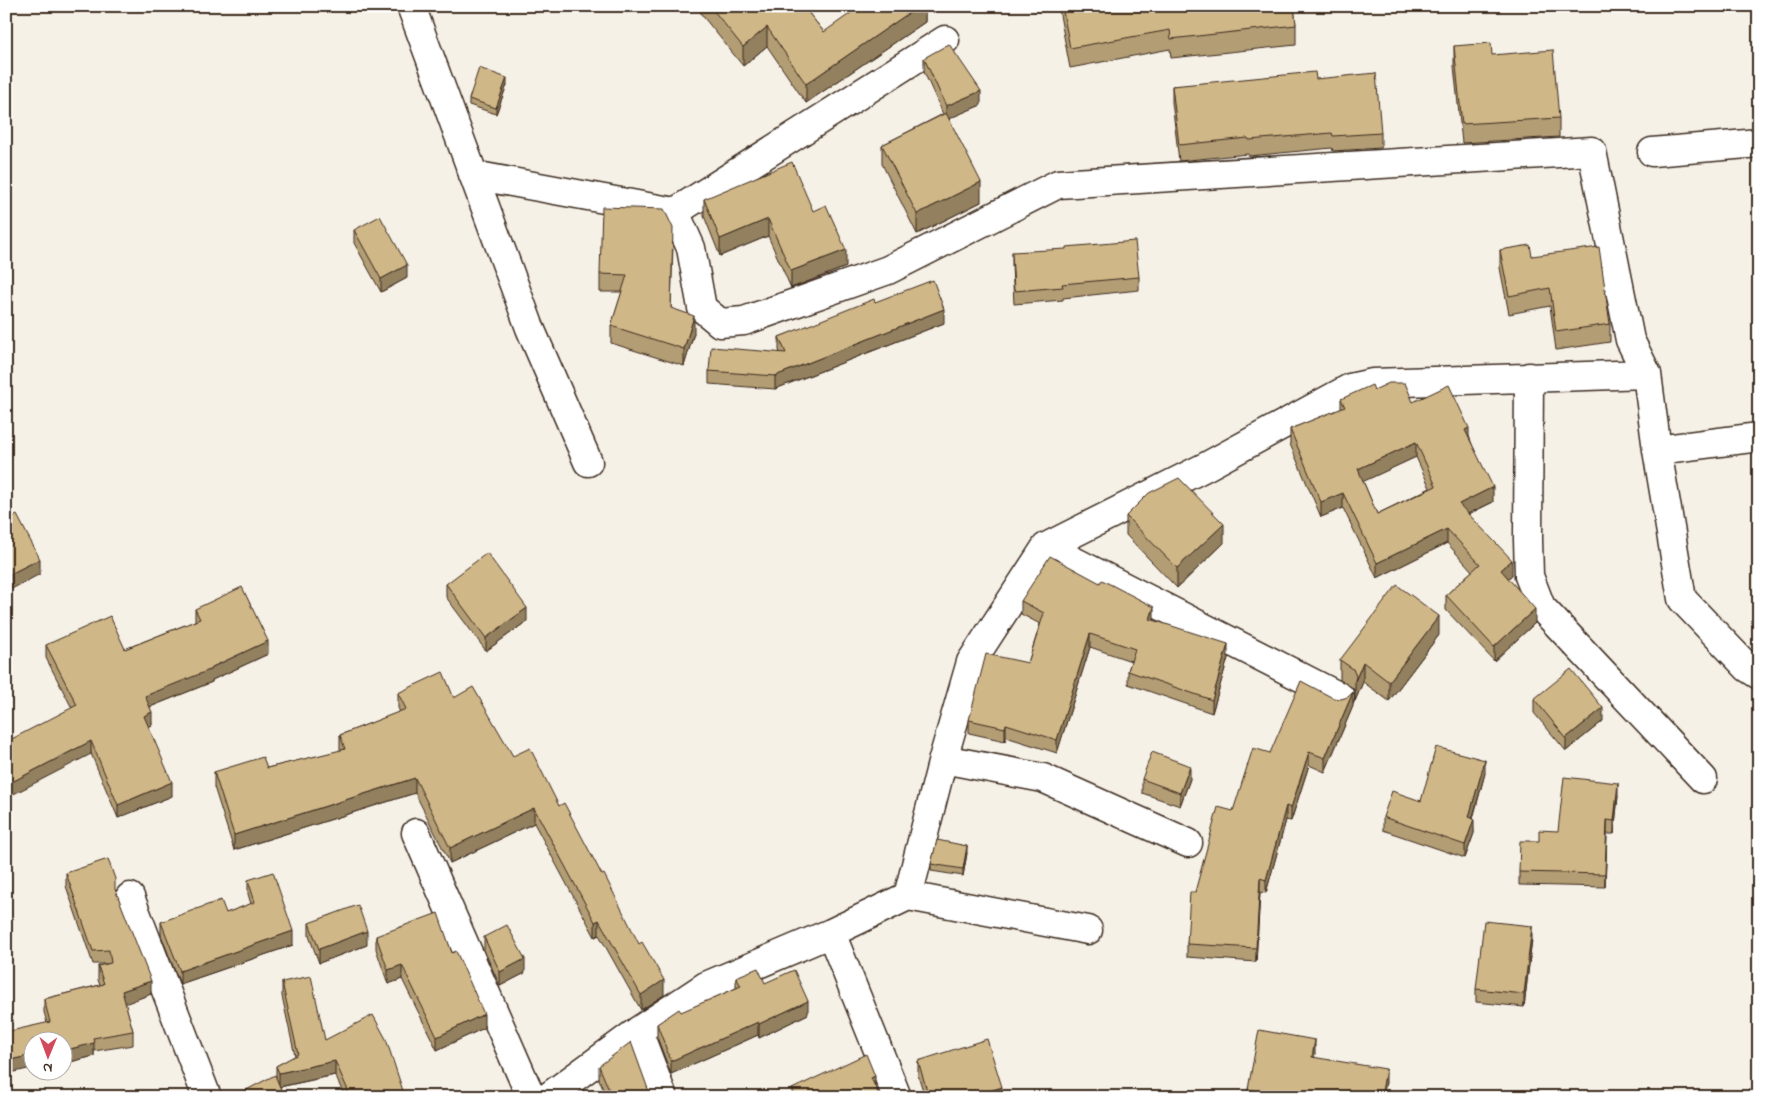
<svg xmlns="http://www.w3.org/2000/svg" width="1765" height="1103" font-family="'Indie Flower',sans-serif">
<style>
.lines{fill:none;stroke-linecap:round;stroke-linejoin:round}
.minor-casing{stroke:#3b2a1e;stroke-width:31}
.minor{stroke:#fff;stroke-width:28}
.wall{fill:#b39d74;stroke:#3b2a1e;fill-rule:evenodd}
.shaded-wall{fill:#92805e;stroke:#3b2a1e}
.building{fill:#d0b787;stroke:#3b2a1e;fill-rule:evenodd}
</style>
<rect width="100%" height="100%" fill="#f6f1e7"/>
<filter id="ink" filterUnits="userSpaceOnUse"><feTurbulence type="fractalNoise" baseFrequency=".02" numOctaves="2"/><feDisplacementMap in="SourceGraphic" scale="10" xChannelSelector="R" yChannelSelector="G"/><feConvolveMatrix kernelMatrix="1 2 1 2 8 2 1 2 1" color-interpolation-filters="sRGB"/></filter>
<g filter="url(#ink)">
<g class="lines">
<defs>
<path id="minor" d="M411,6L530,328L588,462
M1652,152L1759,143
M473,175L675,212L691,248L702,308L720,323L744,321L888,270L1058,184L1592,151L1630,340L1647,374L1657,450L1682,599L1748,668L1759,675
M675,212L945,40
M1529,377L1528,539L1529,576L1541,607L1703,779
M1657,450L1759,437
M1046,547L1340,697
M943,759L1043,778L1188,843
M416,833L531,1097
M908,896L943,759L971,662L1046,547L1207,466L1350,388L1373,383L1647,374
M130,897L207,1097
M831,933L897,1097
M638,1031L663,1097
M548,1097L638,1031L706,986L831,933L908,896L1088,930"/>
</defs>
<!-- minor casing -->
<use href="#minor" class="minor-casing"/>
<!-- minor -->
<use href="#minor" class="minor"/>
</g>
<!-- wall -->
<path class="wall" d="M701,6H803L824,32L925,6V22L806,103L767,46L743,66L701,14Z
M1059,6H1294L1296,25V45L1171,58L1170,49L1070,68L1059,10Z
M1454,46L1492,55L1559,118V137L1462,143L1454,66Z
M924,58L981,105L949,118L981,202L917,234L882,164V145L943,114L924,72Z
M1316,79L1381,133V148L1333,151L1332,148L1249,156L1248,154L1179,161L1172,102V86Z
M507,85L496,114L469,105V99Z
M704,199L813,211L846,267L791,288L768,236L720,256L704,216Z
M354,230L407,278L381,292L354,243Z
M673,245L671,308L694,333L684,366L611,343V326L622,292H600V274Z
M1500,250L1532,256L1610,324V342L1556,350L1550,306L1509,314L1500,268Z
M1012,252L1139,277V290L1063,298V300L1014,304L1012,266Z
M875,302L944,323L775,389L709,384V371L780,353L779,350V337Z
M1374,390L1413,402L1469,436L1493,502L1469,514L1512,575L1508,578L1535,623L1494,661L1446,610V595L1472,571L1447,543L1377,578L1343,508L1321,517L1290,444V429L1341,409V399ZM1416,457L1430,488L1377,514L1363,481Z
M1126,516L1224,543L1177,588L1126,535Z
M446,584L527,621L486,651L446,597Z
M1021,601L1154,620V621L1228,658L1212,713L1128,684V671L1131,661L1090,647L1057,753L1006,737L1005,741L969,733V720L1028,663L1040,624L1021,614Z
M195,609L268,654L212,680V682L150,707L152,725L148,727L172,796L118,818L72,708L46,658V645L125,649L195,621Z
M1439,635L1389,701L1363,682L1355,701V693L1353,688L1340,680V660Z
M398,693L454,698L513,756L559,806L664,995L641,1010L599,935L595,937L534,823L450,863L415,793L234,850L214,787V772L267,768L340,751V735L400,712L398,708Z
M1333,698L1353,706L1325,772L1309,765L1291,821L1286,820L1266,893L1260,892L1256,962L1187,957V944L1195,892L1233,811L1270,753Z
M1534,699L1603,721L1566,751L1534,713Z
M1485,773L1473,819L1474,833L1465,858L1383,830V817L1421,801Z
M1142,779H1190L1180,806L1142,793Z
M1618,796L1614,834H1607L1605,887L1519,885V872L1539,841L1558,831Z
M967,853L963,876L931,871V864Z
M66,873L115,889L151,994L125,1003L133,1031V1045L94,1051V1056L62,1064V1040L47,1023L44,1012V999L100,985L98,980V966L109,964H93L66,886Z
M248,880L293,945L180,984L161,935V922L226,913L251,904L248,894Z
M309,923L367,945L319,963L309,936Z
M376,936L452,953L484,1028L437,1050L402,979L388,984L376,949Z
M484,937L525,973L500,986L484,950Z
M1532,939L1524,1007L1476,1002V989Z
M736,977L765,983L808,1014L759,1038L758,1035L671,1074L657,1037V1024L736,988Z
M282,982L325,1040L405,1097H345L335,1075L280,1087L276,1079V1066L295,1056L282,996Z
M1315,1053L1314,1058L1386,1082L1383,1097H1248V1089Z
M918,1061L1002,1097H925L918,1075Z
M599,1066L648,1089L654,1096L655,1097H606L599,1079Z
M875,1087L880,1097H792V1089Z"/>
<!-- shaded-wall -->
<path class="shaded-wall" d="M919,6H925V22L806,103V84Z
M767,27V46L743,66V47Z
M507,78V85L496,114V108Z
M981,91V105L946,120V106Z
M981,182V202L917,234V214Z
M768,219V236L720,256V239Z
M846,250V267L791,288V271Z
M407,265V278L381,292V279Z
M944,309V323L775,389V376Z
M694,316V333L684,366V349Z
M1469,428V443L1465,430Z
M1416,442V457L1358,484V469Z
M1493,487V502L1459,518V504Z
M1343,493V508L1321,517V502Z
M1224,524V543L1177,588V568Z
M1447,529V543L1377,578V563Z
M40,559V574L6,592V576Z
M1512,560V575L1501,585V570Z
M1154,607V620L1150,632V619Z
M527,608V621L486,651V638Z
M1535,609V623L1494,661V647Z
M1439,616V635L1389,701V682Z
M1090,634V647L1057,753V740Z
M268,641V654L212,680V682L145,709V696L212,667Z
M1228,644V658L1212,713V700Z
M1363,662V682L1355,701V681Z
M1353,692V706L1325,772V758Z
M1603,708V721L1566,751V738Z
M152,712V725L144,729V716Z
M1006,724V737L1005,741V728Z
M91,741V754L6,798V785Z
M1309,752V765L1291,821V808Z
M1485,760V773L1469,831V817Z
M1190,766V779L1180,806V793Z
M415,778V793L234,850V835Z
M172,782V796L118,818V805Z
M1618,783V796L1614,834V821Z
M1286,806V820L1266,893V880Z
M534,808V823L450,863V848Z
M1474,819V833L1465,858V845Z
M1607,820V834L1605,887V874Z
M967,846V853L963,876V869Z
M1260,878V892L1256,962V948Z
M599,920V935L595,937V922Z
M1532,926V939L1524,1007V994Z
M293,931V945L180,984V971Z
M367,931V945L319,963V949Z
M525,959V973L500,986V972Z
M402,965V979L388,984V970Z
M664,980V995L641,1010V995Z
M151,981V994L122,1005V991Z
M808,1001V1014L759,1038V1024Z
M484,1014V1028L437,1050V1037Z
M758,1022V1035L671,1074V1061Z
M1315,1040V1053L1312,1071V1057Z
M94,1043V1056L62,1064V1051Z
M32,1055V1068L6,1074V1061Z
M335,1061V1075L279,1087V1073Z
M1386,1069V1082L1383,1097H1381Z
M875,1076V1089L871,1078Z
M1002,1087V1097H970Z"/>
<!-- building -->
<path class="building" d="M710,6H803L824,32L861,6H919L806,84L767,27L743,47Z
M1062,6H1294L1296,25L1171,39L1170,30L1070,48Z
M1491,43L1492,55L1553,50L1559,118L1462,124L1454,46Z
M949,44L981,91L946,106L924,58Z
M479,68L507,78L496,108L469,99Z
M1315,72L1316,79L1376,73L1381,133L1333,136L1332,133L1249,140L1248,138L1179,145L1172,86Z
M946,113L981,182L917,214L882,145Z
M792,162L813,211L826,205L846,250L791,271L768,219L720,239L704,199Z
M602,207L664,209L673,228L671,308L694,316L684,349L611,326L627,275L600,274Z
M380,216L407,265L381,279L354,230Z
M1135,241L1139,277L1062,284L1063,287L1014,291L1012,252L1066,249V247Z
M1530,245L1532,256L1599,247L1610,324L1556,332L1550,288L1509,296L1500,250Z
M933,280L944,309L775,376L709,371L711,347L786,353L779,337L874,299L875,302Z
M1389,383H1405L1413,402L1449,385L1469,428L1465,430L1493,487L1459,504L1512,560L1501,570L1535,609L1494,647L1446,595L1480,564L1447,529L1377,563L1343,493L1321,502L1290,429L1345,407L1341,399L1372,385L1374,390ZM1416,442L1436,486L1377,514L1358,469Z
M1179,478L1224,524L1177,568L1126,516L1149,493Z
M17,515L40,559L6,576V520Z
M487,553L527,608L486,638L446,584Z
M1050,556L1100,583L1102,580L1154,607L1150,619L1228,644L1212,700L1128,671L1135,649L1090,634L1057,740L1006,724L1005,728L969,720L986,654L1028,663L1044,613L1021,601Z
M1397,585L1439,616L1389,682L1363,662L1355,681L1356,676L1353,669L1340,660Z
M242,587L268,641L212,667V669L145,696L152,712L144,716L172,782L118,805L91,741L6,785V742L77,705L46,645L110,616L125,649L200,619L195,609Z
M1571,669L1603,708L1566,738L1534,699Z
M443,672L454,698L473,687L513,756L530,748L559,806L564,803L602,875L604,874L639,944L642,942L664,980L641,995L599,920L595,922L534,808L450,848L415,778L234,835L214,772L263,757L267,768L345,749L340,735L406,709L398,693Z
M1301,681L1333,698L1341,699L1348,697L1353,692L1325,758L1309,752L1291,808L1286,806L1266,880L1260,878L1256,948L1187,944L1190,892H1195L1218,807L1233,811L1253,748L1270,753Z
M1436,747L1485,760L1469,817L1474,819L1465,845L1383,817L1392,791L1421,801Z
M1152,752L1190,766L1180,793L1142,779Z
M1564,777L1618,783L1614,821L1607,820L1605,874L1519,872L1520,841H1539V830L1558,831Z
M937,840L967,846L963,869L931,864Z
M108,859L115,879V889L151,981L122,991L133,1031L93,1038L94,1043L62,1051V1040H32V1055L6,1061V1032L50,1022L44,999L104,984L98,966L111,963L109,950L93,951L66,873Z
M273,872L293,931L180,971L161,922L221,900L226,913L255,902L248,880Z
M358,905L367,931L319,949L309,923Z
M438,913L452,953L456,951L484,1014L437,1037L402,965L388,970L376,936Z
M1484,921L1532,926L1524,994L1476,989Z
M507,925L525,959L500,972L484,937Z
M758,968L765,983L794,970L808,1001L759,1024L758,1022L671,1061L657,1024L679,1009L681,1012L741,986L736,977Z
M311,976L325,1040L373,1015L386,1039L405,1097H350L347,1088L335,1061L279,1073L276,1066L298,1054L282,982Z
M1259,1030L1315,1040L1312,1057L1386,1069L1381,1097H1292L1248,1089Z
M987,1039L1002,1087L970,1097H929L918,1061Z
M631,1042L648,1089L654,1096L655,1097H612L599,1066Z
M866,1054L875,1076L871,1078L880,1097H796L792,1089Z
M275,1075L284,1097H233Z"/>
</g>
<!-- margin -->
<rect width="1765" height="1103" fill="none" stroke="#fff" stroke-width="25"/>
<rect x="12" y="12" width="1740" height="1078" fill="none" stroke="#3b2a1e" stroke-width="2" filter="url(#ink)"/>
<!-- north arrow -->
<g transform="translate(48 1056) rotate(181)"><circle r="24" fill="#ffffff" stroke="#b1aaa5"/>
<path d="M0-4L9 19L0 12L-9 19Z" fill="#d1495b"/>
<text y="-8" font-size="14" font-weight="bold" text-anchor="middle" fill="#3b2a1e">N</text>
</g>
</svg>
